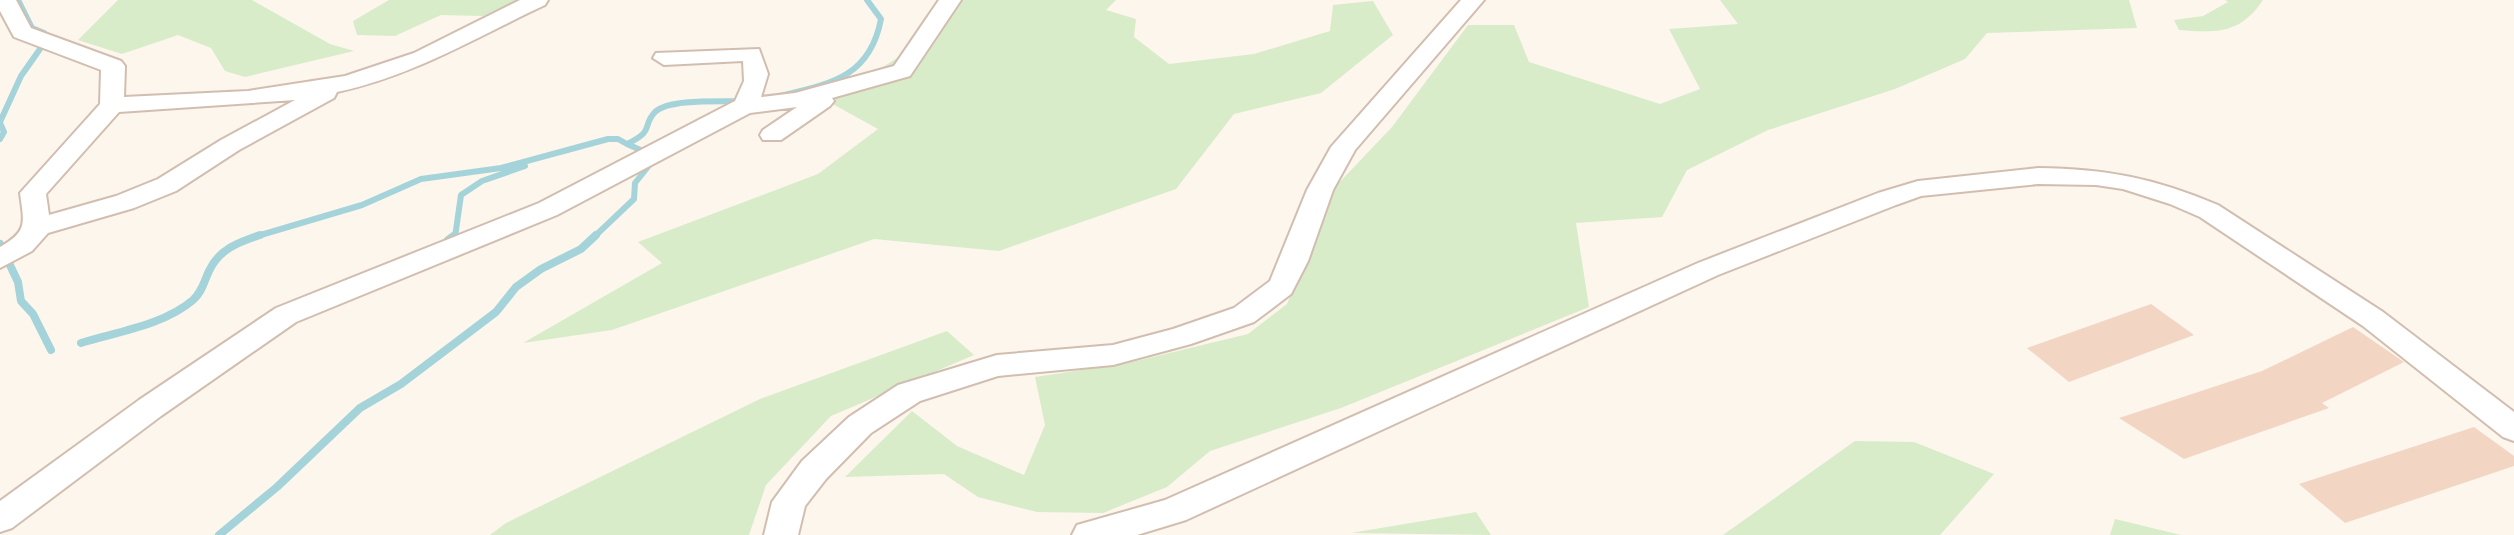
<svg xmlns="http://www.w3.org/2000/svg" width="2514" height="535" font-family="Signika,sans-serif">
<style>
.green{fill:#d8ecc9}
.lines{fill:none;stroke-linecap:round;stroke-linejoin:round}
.stream-far1{stroke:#a5d3da;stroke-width:6}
.stream{stroke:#a5d3da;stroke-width:8}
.building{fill:#f3d5c3}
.minor-casing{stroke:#d1beb0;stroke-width:4}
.minor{fill:#fff;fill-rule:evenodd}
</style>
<rect width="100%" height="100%" fill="#fdf6ec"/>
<!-- green -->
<path class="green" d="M118,0H252L330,44L354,51L245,77L225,71L211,48L178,35L122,54L78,40Z
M389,0H518L483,16L441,15L395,36L357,35L353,21Z
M958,0H1116L1106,10L1136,19L1134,37L1169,64L1254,54L1330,31L1333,5L1373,1L1393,35L1321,93L1234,114L1176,189L999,251L874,239L612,330L523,343L662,263L638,242L818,174L878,129L829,102L900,56Z
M1720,0H2129L2137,28L1987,33L1965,59L1895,89L1768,130L1687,170L1662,217L1576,223L1589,307L1341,408L1210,451L1167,487L1103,513L1037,512L978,497L944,474L845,477L912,411L957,446L1024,475L1045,425L1035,377L1128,363L1248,334L1287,304L1334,188L1392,127L1468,25H1514L1529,62L1660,104L1700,89L1669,29L1738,24Z
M2225,0H2263C2240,34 2217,33 2179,30L2174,20L2203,16L2228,2Z
M947,331L974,355L831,416L766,485L749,535H490L506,523L760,399Z
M1855,441L1914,442L1994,474L1940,535H1723Z
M1476,512L1491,535L1351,533Z
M2115,519L2181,535H2110Z"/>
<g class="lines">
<!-- stream-far1 -->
<path class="stream-far1" d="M18,0L32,28L44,33
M780,96C831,84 870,77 881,19L867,0
M0,122L21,76L40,49
M0,123L4,132L0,139
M254,237L362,205L421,179L501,168L608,139H618L627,144
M455,237L461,195L482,181L525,166
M594,237L634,199L635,183L651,163L645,152L627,144C656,130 641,127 655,112C669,98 724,102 744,101"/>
<!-- stream -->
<path class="stream" d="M448,240L455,235
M0,244L18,282L21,301L33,314L51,350
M81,343C117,332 164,325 193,300C202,292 204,282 209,271C219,249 239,242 260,235
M219,535L277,487L360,408L401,384L496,312L516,287L541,269L581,249L596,235"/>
</g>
<!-- building -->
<path class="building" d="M2151,304L2194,335L2069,382L2027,348Z
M2353,327L2404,362L2322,403L2329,408L2184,459L2119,418L2262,371Z
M2474,427L2514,456V466L2345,523L2299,484Z"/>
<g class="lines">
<defs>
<path id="minor" d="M0,0H16L31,28L121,61L125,66L124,97L248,91L345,76L414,53L520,0H548L545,5C476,37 413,76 337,92L334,98L239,150L176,191L134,208L48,233L32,251L0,268V247C28,231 24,223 20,193L100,104L101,70L14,37L0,11ZM295,100L221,140L158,179L116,196L49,215L46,194L119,112Z
M939,0H961L910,76L832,98L834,101L830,106L781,140H763L760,135L763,130L797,107L750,113L557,215L296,322L161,416L12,528L0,532V501L139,400L276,308L539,203L735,101L744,81L743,61L664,65L653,58L656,53L759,49L768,74L761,97L795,93L894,66Z
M1461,0H1484L1355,150L1333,190L1308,261L1291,294L1254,322L1191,344L1113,365L998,376L920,401L871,433L826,479L805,506L798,535H764L772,502L802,461L849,417L898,385L997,355L1113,345L1173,329L1234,308L1270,281L1307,190L1331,147Z
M2038,168C2107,169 2154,178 2218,205L2383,312L2514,412V441L2503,437L2363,326L2200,217L2170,204L2123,189L2096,185L2038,184L1921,196L1896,205L1718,275L1186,520L1137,535H1072L1077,525L1165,500L1698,263L1878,193L1918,181Z"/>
</defs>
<!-- minor casing -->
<use href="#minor" class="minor-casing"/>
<!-- minor -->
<use href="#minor" class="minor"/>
</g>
</svg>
